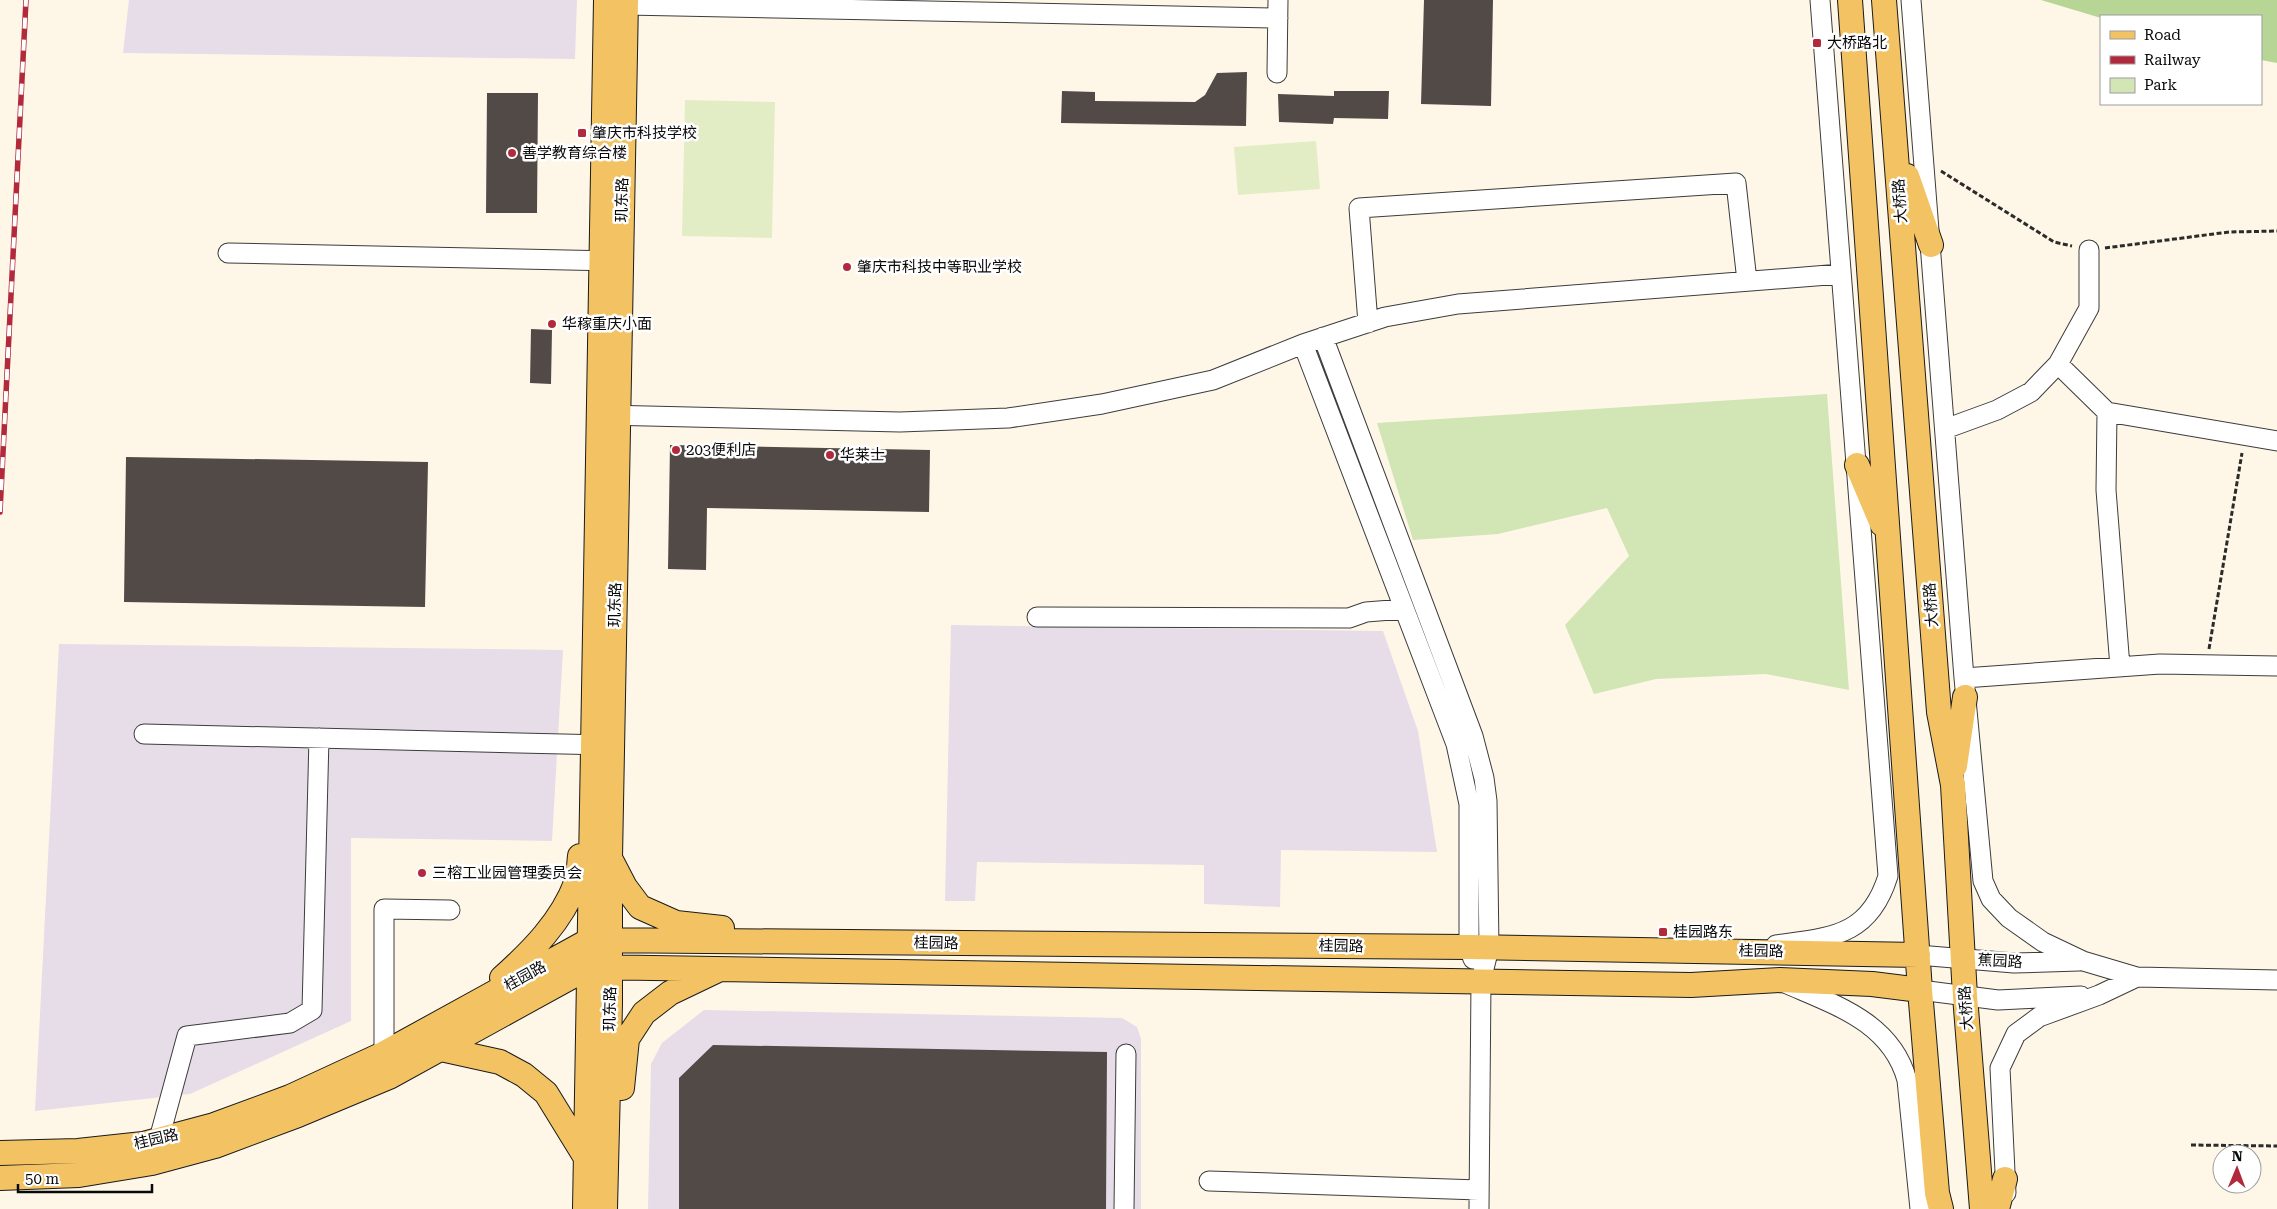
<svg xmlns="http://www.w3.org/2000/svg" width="2277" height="1209" font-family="'Roboto Serif','Noto Sans SC',serif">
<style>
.industrial{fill:#e6dde9}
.green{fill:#d2e5b4}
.forest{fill:#b7d594}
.pitch{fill:#e3edc5}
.building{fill:#514a47}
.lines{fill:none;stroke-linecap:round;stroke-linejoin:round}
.minor-casing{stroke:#3c3c3c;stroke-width:21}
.major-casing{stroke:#1a1a1a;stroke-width:26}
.path{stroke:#2b2b2b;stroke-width:3;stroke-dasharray:5 2.5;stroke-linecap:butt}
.minor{stroke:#fff;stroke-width:19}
.major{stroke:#f2c263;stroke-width:24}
.rail-casing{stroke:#b2293c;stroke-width:5.5}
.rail{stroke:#fff;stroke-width:4;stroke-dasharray:11;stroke-linecap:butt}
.poi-dot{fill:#b2293c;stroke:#fff;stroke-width:2}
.labels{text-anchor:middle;stroke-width:5;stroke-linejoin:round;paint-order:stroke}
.poi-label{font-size:15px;fill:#090909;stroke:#fff;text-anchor:start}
.street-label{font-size:15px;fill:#090909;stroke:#fff}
</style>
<rect width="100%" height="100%" fill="#fef7e7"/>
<!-- industrial -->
<path class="industrial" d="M129,0H577L575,59L123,53Z
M951,625L1383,631L1418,731L1437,852L1281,850L1280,907L1204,904V865L977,862L975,901H945Z
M59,644L563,650L552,841L351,838V1021L190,1094L35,1111Z
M704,1010L1122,1018L1137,1027L1141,1039V1209H648L651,1064L662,1043Z"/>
<!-- green -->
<path class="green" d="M1827,394L1849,690L1766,674L1656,679L1594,694L1565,625L1629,556L1607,508L1498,534L1413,540L1377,423Z"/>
<!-- forest -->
<path class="forest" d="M2041,0H2277V63L2261,60V16L2101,18Z"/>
<!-- pitch -->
<path class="pitch" d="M685,100L775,102L772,238L682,236Z
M1316,141L1320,189L1238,195L1234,147Z"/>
<!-- building -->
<path class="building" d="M1424,0H1493L1491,106L1421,104Z
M1247,72L1246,126L1061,123L1062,91L1095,92V101L1195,102L1205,95L1217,73Z
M1334,91H1389L1388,119L1334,118L1333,124L1279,122L1278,94L1334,96Z
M487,93H538L537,213H486Z
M531,329L552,330L551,384L530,383Z
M670,445L930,450L929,512L707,508L706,570L668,569Z
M126,457L428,462L425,607L124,602Z
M713,1045L1107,1052L1106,1209H679V1078Z"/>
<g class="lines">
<defs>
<path id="minor" d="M1911,0L1964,678L1983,881L1991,899L2009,918L2043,942L2083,961L2137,977L2277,980
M626,5L1278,18
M1277,73L1278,0
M228,253L614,261
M1368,323L1359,208L1736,183L1747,281
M1323,337L1473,736L1484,778L1487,801L1489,948L1481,981L1479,1209
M1303,344L1456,744L1469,804V947L1473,959
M2058,364L2107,412
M605,415L900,422L1008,418L1102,404L1213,380L1303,344L1385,317L1458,304L1841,274
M1945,429L1997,410L2031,392L2058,364L2089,308V250
M1037,617L1349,618L1366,612L1404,609
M2120,667L2106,490L2107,412L2277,441
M1964,678L2160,664L2277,666
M144,734L607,745
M1776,945C1831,937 1869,937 1888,876L1820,0
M1918,955L2014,963L2079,961
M1785,983C1835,1005 1891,1022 1907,1080L1920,1209
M1920,990L1998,1000L2081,996
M386,1064L384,1053V909L450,910
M156,1150L187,1036L290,1023L312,1010L319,738
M1209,1181L1479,1190
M2006,1193L2000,1068L2016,1034L2039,1017L2099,995L2137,977
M1124,1209L1126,1054"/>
<path id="major" d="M1850,0L1920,990L1937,1193L1941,1209
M1884,0L1939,712L1953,785L1965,996L1982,1209
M1907,176L1931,245
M1857,465L1882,524
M1955,766L1965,697
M612,862L625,887L640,907L676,923L722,928
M502,978C531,952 562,921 576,883C579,875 579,864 580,856
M441,1049L500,1062L524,1075L546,1093L586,1158
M622,1088L627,1039L644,1013L670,993L716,971
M0,1153L78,1151L143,1144L214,1125L290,1097L381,1055L590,940L1469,947L1918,955
M0,1178L79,1175L152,1163L215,1146L298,1115L389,1077L589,967L1691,985L1780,980L1872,984L1920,990
M585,1209L606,0
M605,1209L610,1004V858L626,0
M1997,1209L2005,1179"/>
</defs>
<!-- minor casing -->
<use href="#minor" class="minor-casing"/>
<!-- major casing -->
<use href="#major" class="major-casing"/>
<!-- path -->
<path class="path" d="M1941,171L2054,242L2072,246
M2105,248L2229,232L2277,231
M2209,649L2242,453
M2191,1145L2277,1146"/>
<!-- minor -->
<use href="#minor" class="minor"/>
<!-- major -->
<use href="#major" class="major"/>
<defs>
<path id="rail" d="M0,512L26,0"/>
</defs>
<!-- rail casing -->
<use href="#rail" class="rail-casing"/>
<!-- rail -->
<use href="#rail" class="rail"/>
</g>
<!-- markers -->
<g class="poi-dot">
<rect x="1812" y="38" width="10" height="10" rx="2.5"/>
<rect x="577" y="128" width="10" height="10" rx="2.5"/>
<circle cx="512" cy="153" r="5"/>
<circle cx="847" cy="267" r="5"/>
<circle cx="552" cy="324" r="5"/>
<circle cx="676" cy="450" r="5"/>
<circle cx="830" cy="455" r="5"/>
<circle cx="422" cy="873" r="5"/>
<rect x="1658" y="927" width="10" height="10" rx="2.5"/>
</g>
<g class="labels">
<!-- poi labels -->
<g class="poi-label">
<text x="1827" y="48">大桥路北</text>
<text x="592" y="138">肇庆市科技学校</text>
<text x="522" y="158">善学教育综合楼</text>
<text x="857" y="272">肇庆市科技中等职业学校</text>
<text x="562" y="329">华稼重庆小面</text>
<text x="686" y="455">203便利店</text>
<text x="840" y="460">华莱士</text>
<text x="432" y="878">三榕工业园管理委员会</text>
<text x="1673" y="937">桂园路东</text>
</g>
<!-- street labels -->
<g class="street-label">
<text transform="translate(622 200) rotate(-89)" y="5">玑东路</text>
<text transform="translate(1900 201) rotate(-94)" y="5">大桥路</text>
<text transform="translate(615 605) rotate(-89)" y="5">玑东路</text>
<text transform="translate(1931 605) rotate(-94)" y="5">大桥路</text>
<text transform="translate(936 943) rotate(1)" y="5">桂园路</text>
<text transform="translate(1341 946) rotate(1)" y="5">桂园路</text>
<text transform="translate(1761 951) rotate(1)" y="5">桂园路</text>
<text transform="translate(2000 961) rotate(3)" y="5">蕉园路</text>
<text transform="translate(525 976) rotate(-29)" y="5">桂园路</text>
<text transform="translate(1966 1008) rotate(-94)" y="5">大桥路</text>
<text transform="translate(610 1009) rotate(-89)" y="5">玑东路</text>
<text transform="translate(156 1139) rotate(-13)" y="5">桂园路</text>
</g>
</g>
<!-- legend -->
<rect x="2100" y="15" width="162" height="90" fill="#ffffff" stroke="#9d9d9d"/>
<rect x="2110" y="31" width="25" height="8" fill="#f2c263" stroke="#9d9d9d"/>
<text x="2144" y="40" font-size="15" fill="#090909">Road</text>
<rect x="2110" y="56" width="25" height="8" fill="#b2293c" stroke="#9d9d9d"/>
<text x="2144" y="65" font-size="15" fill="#090909">Railway</text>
<rect x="2110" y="78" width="25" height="15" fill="#d2e5b4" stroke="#9d9d9d"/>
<text x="2144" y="90" font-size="15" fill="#090909">Park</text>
<!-- north arrow -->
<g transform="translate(2237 1169) rotate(1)"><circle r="24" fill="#ffffff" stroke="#9d9d9d"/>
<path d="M0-4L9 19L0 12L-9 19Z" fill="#b2293c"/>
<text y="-8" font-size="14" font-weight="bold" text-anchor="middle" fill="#090909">N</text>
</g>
<!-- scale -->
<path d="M18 1184v8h134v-8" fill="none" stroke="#090909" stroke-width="2.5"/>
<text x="25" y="1184" font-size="15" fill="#090909" stroke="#ffffff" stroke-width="4" paint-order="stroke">50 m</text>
</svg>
